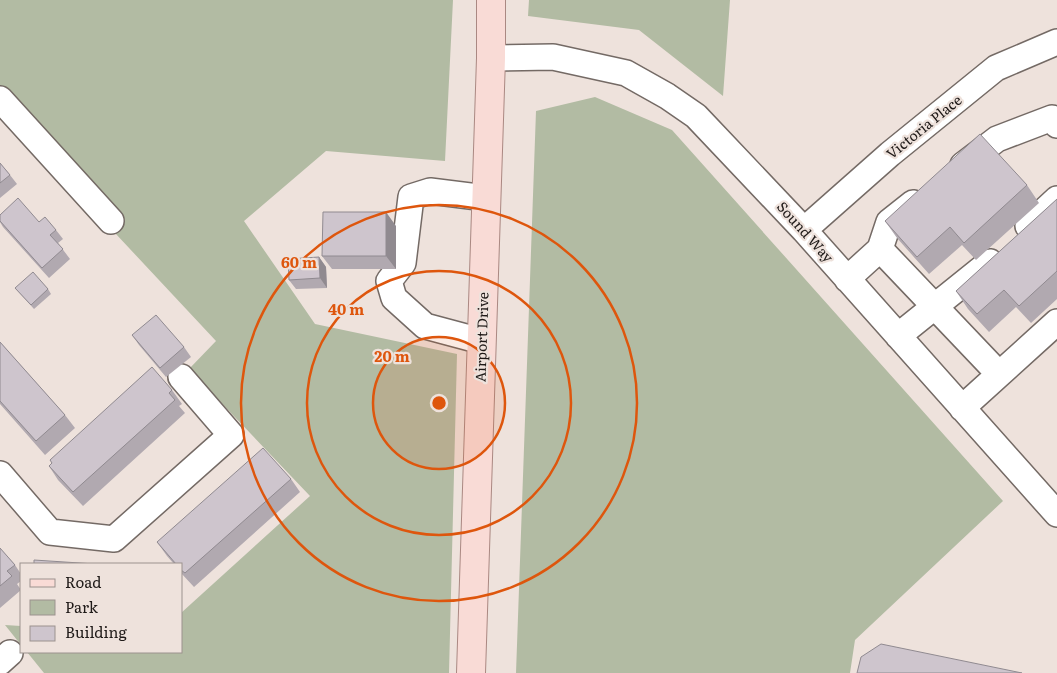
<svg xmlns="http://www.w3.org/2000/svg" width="1057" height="673" font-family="Literata,serif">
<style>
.green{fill:#b2bba3}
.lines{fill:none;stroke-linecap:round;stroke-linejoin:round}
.minor-casing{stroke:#746a65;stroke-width:28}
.major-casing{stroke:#aa8882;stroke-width:30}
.minor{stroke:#fff;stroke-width:25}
.major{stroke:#f9dbd6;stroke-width:28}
.wall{fill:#b1a9b0}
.shaded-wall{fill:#908a90}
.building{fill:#cec5cd;stroke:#908a90}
.ring{fill:none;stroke:#de560d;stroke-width:2.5}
.labels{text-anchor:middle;stroke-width:4.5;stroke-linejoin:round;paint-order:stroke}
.street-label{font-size:14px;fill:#1f1a18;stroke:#eee2dc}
.centre{fill:#de560d;stroke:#eee2dc;stroke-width:2.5}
.ring-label{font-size:15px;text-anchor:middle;font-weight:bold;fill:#de560d;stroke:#eee2dc;stroke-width:4.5;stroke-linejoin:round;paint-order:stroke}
</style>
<rect width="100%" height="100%" fill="#eee2dc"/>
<!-- green -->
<path class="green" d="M0,0H453L445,161L326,151L244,221L315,324L457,354L449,673H44L27,652H181V613L310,496L189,369L216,341L0,110Z
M529,0H730L723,96L639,30L528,16Z
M595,97L672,130L1003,501L855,640L850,673H516L536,111Z
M5,625L21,626V645Z"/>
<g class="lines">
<defs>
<path id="minor" d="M491,58L553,57L626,73L667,96L696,116L804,230L1057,514
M0,99L111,221
M963,165L997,139L1052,118L1057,125
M1028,226L1057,199
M804,230L890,154L996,68L1057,42
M880,249L999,374
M847,279L880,249L889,222L913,203
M898,336L990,262
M481,341L425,326L394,298L389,281L403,263L411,197L430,191L486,198
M962,408L1057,322
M0,474L50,532L114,539L231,435L181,377
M0,662L10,653"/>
<path id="major" d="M471,673L491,58V0"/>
</defs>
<!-- minor casing -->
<use href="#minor" class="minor-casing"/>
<!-- major casing -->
<use href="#major" class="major-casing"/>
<!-- minor -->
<use href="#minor" class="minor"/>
<!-- major -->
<use href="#major" class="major"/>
</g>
<!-- wall -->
<path class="wall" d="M0,163L10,175L17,184L0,198Z
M1027,185L1039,203L976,260L962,245L929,274L897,238L885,221Z
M1057,199V299L1031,323L1016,307L989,332L968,309L956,291Z
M0,215L39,222L56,230L63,239L58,243L70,259L49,278L3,227L0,222Z
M396,226V269H332L322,256Z
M319,257L326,267L327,288L296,289L289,280Z
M15,288L48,289L51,294L34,309Z
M132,335L184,347L191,357L166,377L139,345Z
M0,342L65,415L75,428L45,455L0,404Z
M172,390L182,404L179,406L185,413L83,506L58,480L49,466L52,463L50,460Z
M291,479L300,492L194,587L181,573V564H174L167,556L157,542Z
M0,548L15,565L21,574V581L17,584L21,590L0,608Z"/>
<!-- shaded-wall -->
<path class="shaded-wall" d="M386,212L396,226V269L386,256Z
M319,257L326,267L327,288L320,278Z"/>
<!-- building -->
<path class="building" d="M980,134L1027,185L964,243L950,227L917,257L885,221Z
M0,163L10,175L0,183Z
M18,198L39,222L45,217L56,230L50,235L63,249L42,268L0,221V215Z
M1057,199V271L1019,306L1004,290L977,314L956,291Z
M323,212H386V256H322Z
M319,257L320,278L289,280L288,259Z
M33,272L48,289L31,305L15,288Z
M156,315L184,347L160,368L132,335Z
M0,342L65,415L36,441L0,401Z
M152,367L172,390L169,393L175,400L73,492L49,466L52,463L50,460Z
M263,448L291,479L185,573L181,570V564H176L157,542Z
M0,548L15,565L7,571L12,576L0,586Z
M34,560L95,564H34Z
M881,644L1022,673H857L861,657Z"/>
<!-- distance rings -->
<circle cx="439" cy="403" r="66" fill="#de560d" fill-opacity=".12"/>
<g class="ring">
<circle cx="439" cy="403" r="66"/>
<circle cx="439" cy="403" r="132"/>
<circle cx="439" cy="403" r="198"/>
</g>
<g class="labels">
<!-- street labels -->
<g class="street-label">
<text transform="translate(924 127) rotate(-39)" y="5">Victoria Place</text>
<text transform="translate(805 232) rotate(48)" y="5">Sound Way</text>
<text transform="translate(482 337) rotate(-88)" y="5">Airport Drive</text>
</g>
</g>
<circle cx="439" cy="403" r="8" class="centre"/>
<g class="ring-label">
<text x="299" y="268">60 m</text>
<text x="346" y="315">40 m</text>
<text x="392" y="362">20 m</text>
</g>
<!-- legend -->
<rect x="20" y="563" width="162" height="90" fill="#eee2dc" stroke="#9b928e"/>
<rect x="30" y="579" width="25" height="8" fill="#f9dbd6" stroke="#9b928e"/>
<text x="65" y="588" font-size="15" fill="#1f1a18">Road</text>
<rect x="30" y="600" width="25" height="15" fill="#b2bba3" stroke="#9b928e"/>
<text x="65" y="613" font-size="15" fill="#1f1a18">Park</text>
<rect x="30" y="626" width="25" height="15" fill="#cec5cd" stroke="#9b928e"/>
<text x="65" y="638" font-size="15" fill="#1f1a18">Building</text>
</svg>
